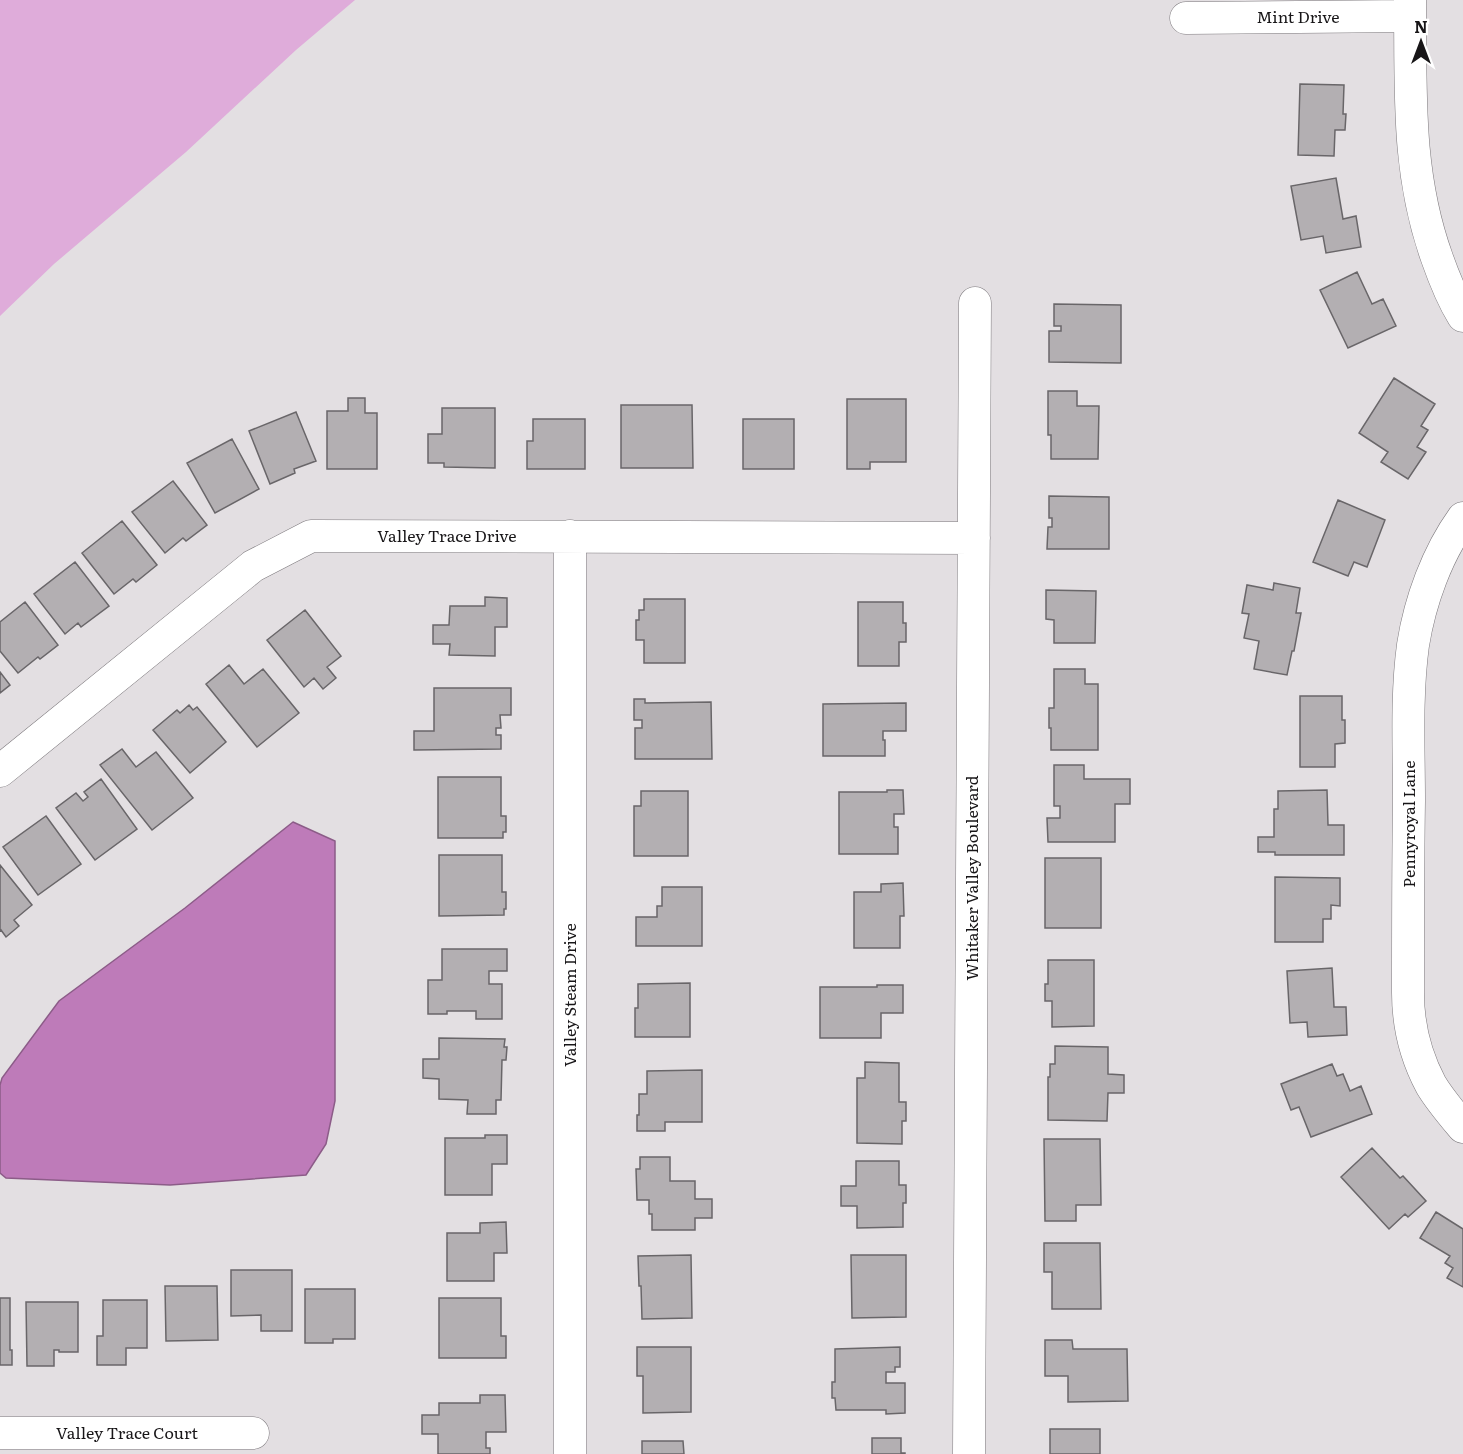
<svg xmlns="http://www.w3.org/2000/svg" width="1463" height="1454" font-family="Literata,serif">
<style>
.green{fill:#dfacda}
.water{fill:#be7bb9;stroke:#8c5c88;stroke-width:1.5}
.building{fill:#b3afb2;stroke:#696669;stroke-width:1.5}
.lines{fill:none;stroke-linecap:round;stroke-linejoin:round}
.minor-casing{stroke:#7c787c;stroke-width:33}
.minor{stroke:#fff;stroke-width:32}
.labels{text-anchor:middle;stroke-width:5;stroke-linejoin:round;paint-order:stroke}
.street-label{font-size:16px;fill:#171517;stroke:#fff}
</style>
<rect width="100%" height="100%" fill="#e3dfe2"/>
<!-- green -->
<path class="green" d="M0,0H355L296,50L186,152L54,264L0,316Z"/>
<!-- water -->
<path class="water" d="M293,822L335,841V1101L326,1144L306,1175L170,1185L6,1178L0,1173V1085L2,1078L59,1001L185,908Z"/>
<!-- building -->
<path class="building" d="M1300,84L1344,85L1343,114H1346L1345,130H1335L1334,156L1298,155Z
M1336,178L1343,219L1356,216L1361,247L1326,253L1323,236L1301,240L1291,186Z
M1357,272L1372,304L1383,299L1396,326L1348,348L1320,290Z
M1054,304L1121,305V363L1049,362V331H1061V326H1054Z
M1394,378L1435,404L1421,426L1428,430L1417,447L1426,452L1408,479L1381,462L1388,452L1359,433Z
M1048,391H1077V406H1099L1098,459H1051V435H1048Z
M348,398H365V413H377V469H327V411H348Z
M847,399H906V462H870V469H847Z
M621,405H692L693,468H621Z
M442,408H495V468L444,467V463H428V434H442Z
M296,412L316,461L294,469L295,473L270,484L249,431Z
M533,419H585V469H527V441H533Z
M743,419H794V469H743Z
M232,439L259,489L215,513L187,463Z
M173,481L207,525L186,541L183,538L165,553L132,512Z
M1049,496L1109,497V549H1047L1048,527H1052V518H1049Z
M1338,500L1385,520L1367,567L1354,562L1348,576L1313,562Z
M122,521L157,565L136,582L133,579L114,594L82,553Z
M75,562L109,606L81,627L78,623L65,634L34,594Z
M1274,583L1300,588L1296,613H1301L1294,651H1292L1287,675L1254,669L1259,641L1244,638L1249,614L1242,613L1247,585L1273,590Z
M1046,590L1096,591L1095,643H1054V620L1046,619Z
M485,597L507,598V627H495V656L449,655L450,644H433V625H449L450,606H485Z
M644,599H685V663H644V640H636V620H639V610H644Z
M25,602L58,645L40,659L38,657L18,673L0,651V622Z
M858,602H903V623H906V642H899V666H858Z
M305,610L341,656L327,667L336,678L323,689L314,678L304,687L267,640Z
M229,665L244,684L263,669L299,713L257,747L206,684Z
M1054,669H1085V684H1098V750H1051V728H1049V708H1054Z
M0,672L10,685L0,693Z
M434,688H511V715H500L501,728H496V735H501V749L414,750V731H434Z
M1300,696H1342V720H1345V743L1335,744V767H1300Z
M634,699H645V703L711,702L712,759H635V728H642V720H634Z
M906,703V731H883V740H885V756H823V704Z
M189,705L193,710L197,707L226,742L190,773L153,730L177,710L180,713Z
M122,749L136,767L156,752L193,798L152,830L100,765Z
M1054,765H1084V779H1130V804H1115V842H1048L1047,818H1060V806H1054Z
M438,777H501V816H506V832H503V838H438Z
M101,779L137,829L95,860L56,808L76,793L83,801L88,797L84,792Z
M887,790H903L904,814H894V827H898V854H839V792H887Z
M1327,790L1328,825H1344V855H1275V852H1258V837H1274V809H1278V791Z
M641,791H688V856H634V806H641Z
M46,816L81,864L38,895L3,847Z
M439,855H502V892H506V909H504V915L439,916Z
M1045,858H1101V928H1045Z
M0,865L32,905L14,920L19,926L6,937L1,930L0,931Z
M1275,877L1340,878V906L1331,905V919H1323V942H1275Z
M903,883L904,916H900V948H854V892H881V884Z
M662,887H702V946H636V917H657V906H662Z
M442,949H507V971H489V984H502V1019H476V1011H447V1014H428V980H442Z
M1048,960H1094V1026L1052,1027V1001H1045V984H1048Z
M1332,968L1334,1007H1346L1347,1035L1308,1037L1307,1022L1290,1023L1287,971Z
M690,983V1037H635V1008H638V984Z
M877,985H903V1013H881V1038H820V987H877Z
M439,1038L505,1039L504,1047H507L506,1060H502L501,1100H496V1114H467L468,1100L439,1099V1079L423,1078V1059H439Z
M1055,1046L1108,1047V1074L1124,1075V1093H1108L1107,1121L1048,1120V1077H1050V1064H1055Z
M865,1062L899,1063V1102H906V1121H902V1144L857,1143V1078H865Z
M1332,1064L1337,1076L1343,1074L1350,1091L1361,1086L1372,1114L1311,1137L1299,1107L1291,1110L1281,1084Z
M702,1070V1122H665V1131H637V1115H639V1094H647V1071Z
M485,1135H507V1164H492V1195H445V1138H485Z
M1044,1139H1100L1101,1205H1076V1221H1045Z
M1372,1148L1400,1178L1403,1176L1426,1201L1408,1217L1405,1214L1389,1229L1341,1177Z
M640,1157H670V1181H695V1199H712V1218H695V1230H652V1214H649V1200H637L636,1169H640Z
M856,1161H899V1185H906V1203H903V1227L857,1228V1206H841V1186H856Z
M1436,1212L1463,1229V1287L1447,1278L1453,1268L1445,1263L1450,1256L1420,1238Z
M506,1222L507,1253H494V1281H447V1233H480V1223Z
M1044,1243H1100L1101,1309H1052V1272H1044Z
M691,1255L692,1318L642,1319L641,1286H639L638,1256Z
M851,1255H906V1317L852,1318Z
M231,1270H292V1331H261V1315L231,1316Z
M165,1286H217L218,1340L166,1341Z
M305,1289H355V1339H333V1343H305Z
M0,1298H10V1350H12V1365H0Z
M439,1298H501V1336H506V1358H439Z
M103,1300H147V1348H126V1365H97V1336H103Z
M26,1302H78V1352H59V1350H54V1366H27Z
M1045,1340H1072L1073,1349H1127L1128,1401L1068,1402V1376H1045Z
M637,1347H691V1412L643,1413V1376H637Z
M900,1347V1367H895V1372H886V1383H905V1413L886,1414V1410H836L835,1398H832V1382H835V1349Z
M480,1395H505L506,1432H486V1448H490V1454H438V1434H422V1415H439V1403H480Z
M1050,1429H1100V1454H1050Z
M872,1438H901V1453H905V1454H872Z
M642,1441H683L684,1454H642Z"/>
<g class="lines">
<defs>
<path id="minor" d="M1410,0C1411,89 1406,172 1437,258C1444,278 1452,298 1463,316
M1186,18L1410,16
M1463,518C1437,554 1420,601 1413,645C1406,696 1409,749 1409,801C1408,865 1408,929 1408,993C1408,1025 1416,1057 1431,1085C1440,1100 1452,1114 1463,1127
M570,536V1454
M0,771L253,566L311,536L974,538
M0,1433H253
M969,1454L975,303"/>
</defs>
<!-- minor casing -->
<use href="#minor" class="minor-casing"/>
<!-- minor -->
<use href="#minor" class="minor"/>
</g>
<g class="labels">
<!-- street labels -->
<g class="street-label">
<text x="1298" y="23">Mint Drive</text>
<text x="447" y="542">Valley Trace Drive</text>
<text transform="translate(1409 824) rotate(-90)" y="6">Pennyroyal Lane</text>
<text transform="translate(972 878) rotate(-90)" y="6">Whitaker Valley Boulevard</text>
<text transform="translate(570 995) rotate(-90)" y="6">Valley Steam Drive</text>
<text x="127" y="1439">Valley Trace Court</text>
</g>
</g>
<!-- north arrow -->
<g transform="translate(1421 42)" stroke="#ffffff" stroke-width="4.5" paint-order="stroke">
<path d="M0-4.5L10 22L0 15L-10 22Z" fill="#171517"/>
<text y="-9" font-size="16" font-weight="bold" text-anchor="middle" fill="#171517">N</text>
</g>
</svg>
